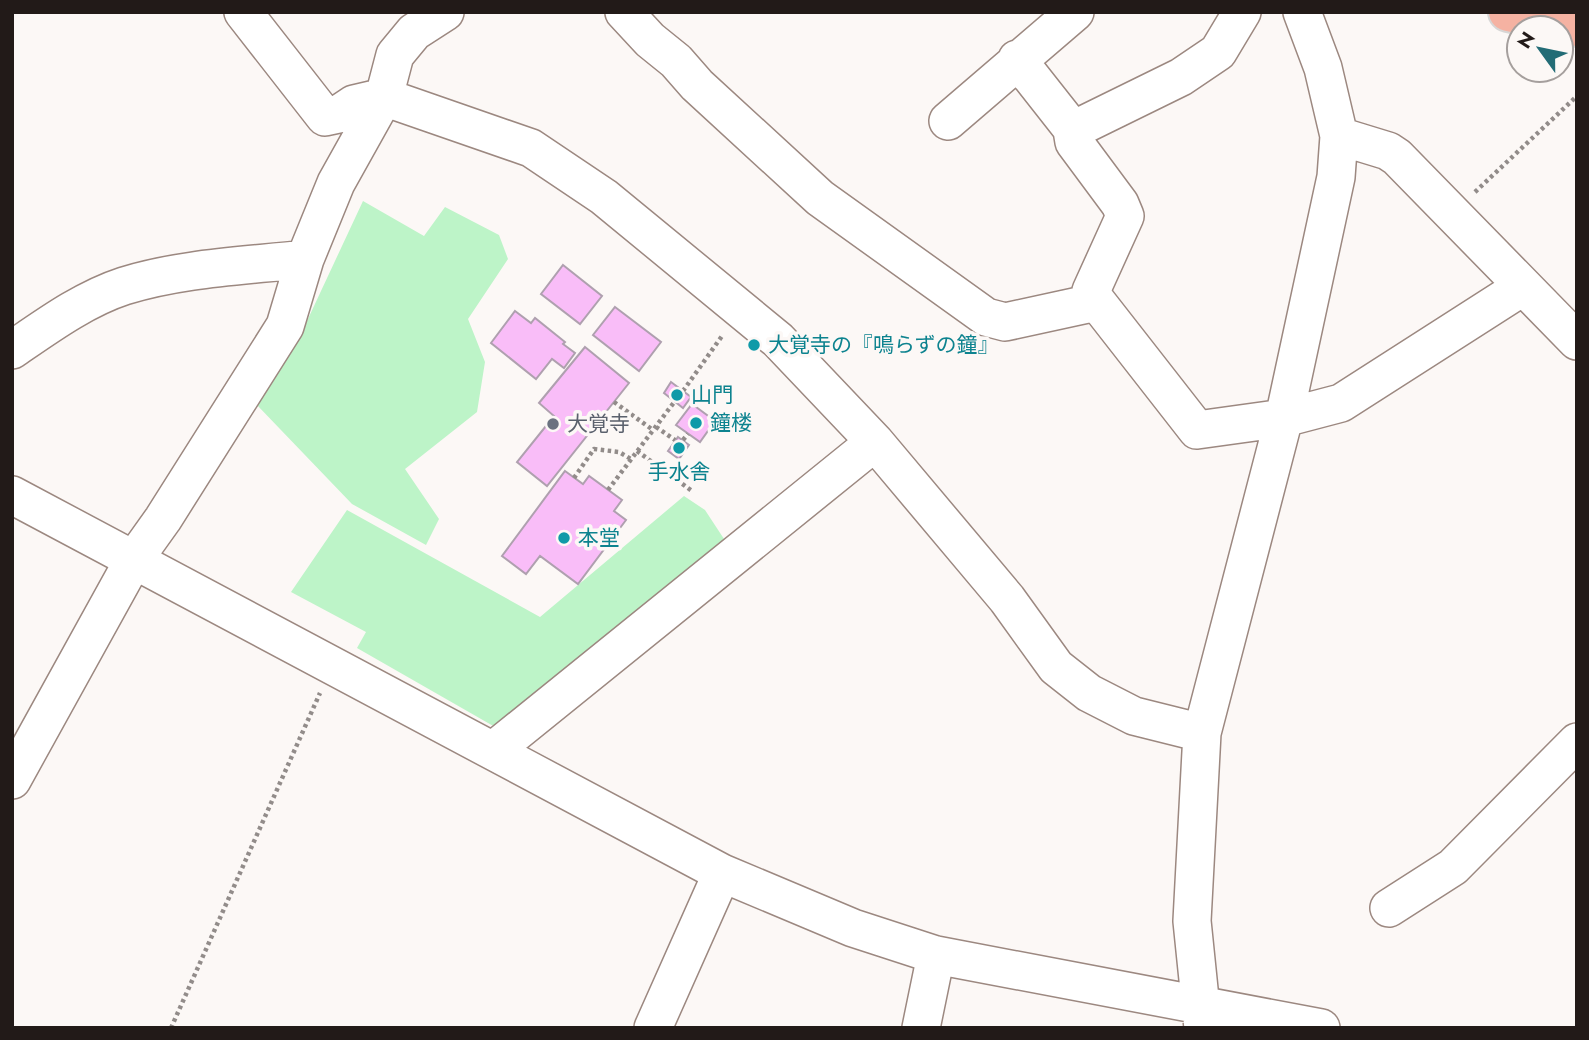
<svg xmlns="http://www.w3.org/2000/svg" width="1589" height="1040" font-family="Jost,'Noto Sans JP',sans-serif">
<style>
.green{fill:#bdf4c8}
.building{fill:#f9bdf8;stroke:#afa0af;stroke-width:2}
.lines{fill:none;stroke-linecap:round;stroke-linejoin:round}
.minor-casing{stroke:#9c8880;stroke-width:40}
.major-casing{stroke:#d7d6d5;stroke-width:42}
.path{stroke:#928c8a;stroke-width:4.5;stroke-dasharray:3.5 3.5;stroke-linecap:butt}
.minor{stroke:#fff;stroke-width:37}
.major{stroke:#f5b2a2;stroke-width:38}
.culture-dot{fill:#0f9aa8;stroke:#fcf8f6;stroke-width:2.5}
.worship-dot{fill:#6b7280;stroke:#fcf8f6;stroke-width:2.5}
.labels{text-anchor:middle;stroke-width:7;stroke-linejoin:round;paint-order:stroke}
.culture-label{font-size:21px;fill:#0d838f;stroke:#fcf8f6;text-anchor:start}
.worship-label{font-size:21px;fill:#5b616d;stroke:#fcf8f6;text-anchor:start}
</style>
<rect width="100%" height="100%" fill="#fcf8f6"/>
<!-- green -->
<path class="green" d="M363,201L424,236L445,207L499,235L508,259L468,319L485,362L477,412L405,469L439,519L426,545L352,504L256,404L307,321Z
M684,496L705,510L726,542L495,727L357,648L366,632L291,592L347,510L540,617Z"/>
<!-- building -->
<path class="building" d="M563,265L602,296L580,324L541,294Z
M615,307L661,342L639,371L593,335Z
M515,311L531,323L535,318L565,342L563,344L575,353L564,368L552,359L536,379L491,343Z
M585,347L629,383L547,486L517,462L554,416L539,403Z
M671,382L691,397L683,408L664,393Z
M692,404L715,421L700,442L676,425Z
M678,437L689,445L679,459L668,451Z
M565,471L583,484L589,476L622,500L614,511L626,520L578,584L540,556L526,574L502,556Z"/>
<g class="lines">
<defs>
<path id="minor" d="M243,12L325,117L339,114L354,104L384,97L531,148L604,197L778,340L875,442L1007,599L1056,667L1089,693L1134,716L1202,733
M624,12L650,40L676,61L697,85L820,198L986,317L1005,322L1097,302L1197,430L1284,418L1341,403L1522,287
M1017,59L1073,130L1181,77L1218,52L1242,12
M948,121L1075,12
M1072,130L1074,142L1120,204L1125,216L1091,291L1097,302
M1339,136L1388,151L1397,157L1577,341
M12,350C47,326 84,299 124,286C182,268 244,266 305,259
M12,495L722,873L853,928L936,955L1321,1028
M494,750L875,442
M12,780L133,561L163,519L285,326L305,259L336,183L384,97L395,55L414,32L445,12
M1389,908L1453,867L1577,742
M653,1028L722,873
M921,1028L936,955
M1203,1028L1192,921L1202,733L1284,418L1336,177L1339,136L1323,68L1302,12"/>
<path id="major" d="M1508,12L1577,27"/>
</defs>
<!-- minor casing -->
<use href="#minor" class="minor-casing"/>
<!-- major casing -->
<use href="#major" class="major-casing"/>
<!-- path -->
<path class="path" d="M1475,192L1577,96
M683,391L722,336
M614,402L653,430
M656,427L675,440
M683,440L688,434
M637,451L692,491
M574,478L594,449L619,452L631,459
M608,490L675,401
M171,1028L320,693"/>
<!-- minor -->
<use href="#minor" class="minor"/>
<!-- major -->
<use href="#major" class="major"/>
</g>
<!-- markers -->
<g class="culture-dot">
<circle cx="754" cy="345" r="7"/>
<circle cx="677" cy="395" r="7"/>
<circle cx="696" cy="423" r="7"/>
<circle cx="679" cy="448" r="7"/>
<circle cx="564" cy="538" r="7"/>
</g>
<circle class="worship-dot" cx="553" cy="424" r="7"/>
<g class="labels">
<!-- culture labels -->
<g class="culture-label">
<text x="768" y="352">大覚寺の『鳴らずの鐘』</text>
<text x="691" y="402">山門</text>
<text x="710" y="430">鐘楼</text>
<text x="679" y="479" text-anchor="middle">手水舎</text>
<text x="578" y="545">本堂</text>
</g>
<!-- worship labels -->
<g class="worship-label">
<text x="567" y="431">大覚寺</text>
</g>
</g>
<!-- border -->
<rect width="1589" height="1040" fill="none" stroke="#221a18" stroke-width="28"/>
<!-- north arrow -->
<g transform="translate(1540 49) rotate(303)"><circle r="33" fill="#fcf8f6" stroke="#a59f9d" stroke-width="2"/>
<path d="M0-5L12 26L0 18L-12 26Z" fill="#236c76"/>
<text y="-10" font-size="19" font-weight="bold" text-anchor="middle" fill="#221a18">N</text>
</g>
</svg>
